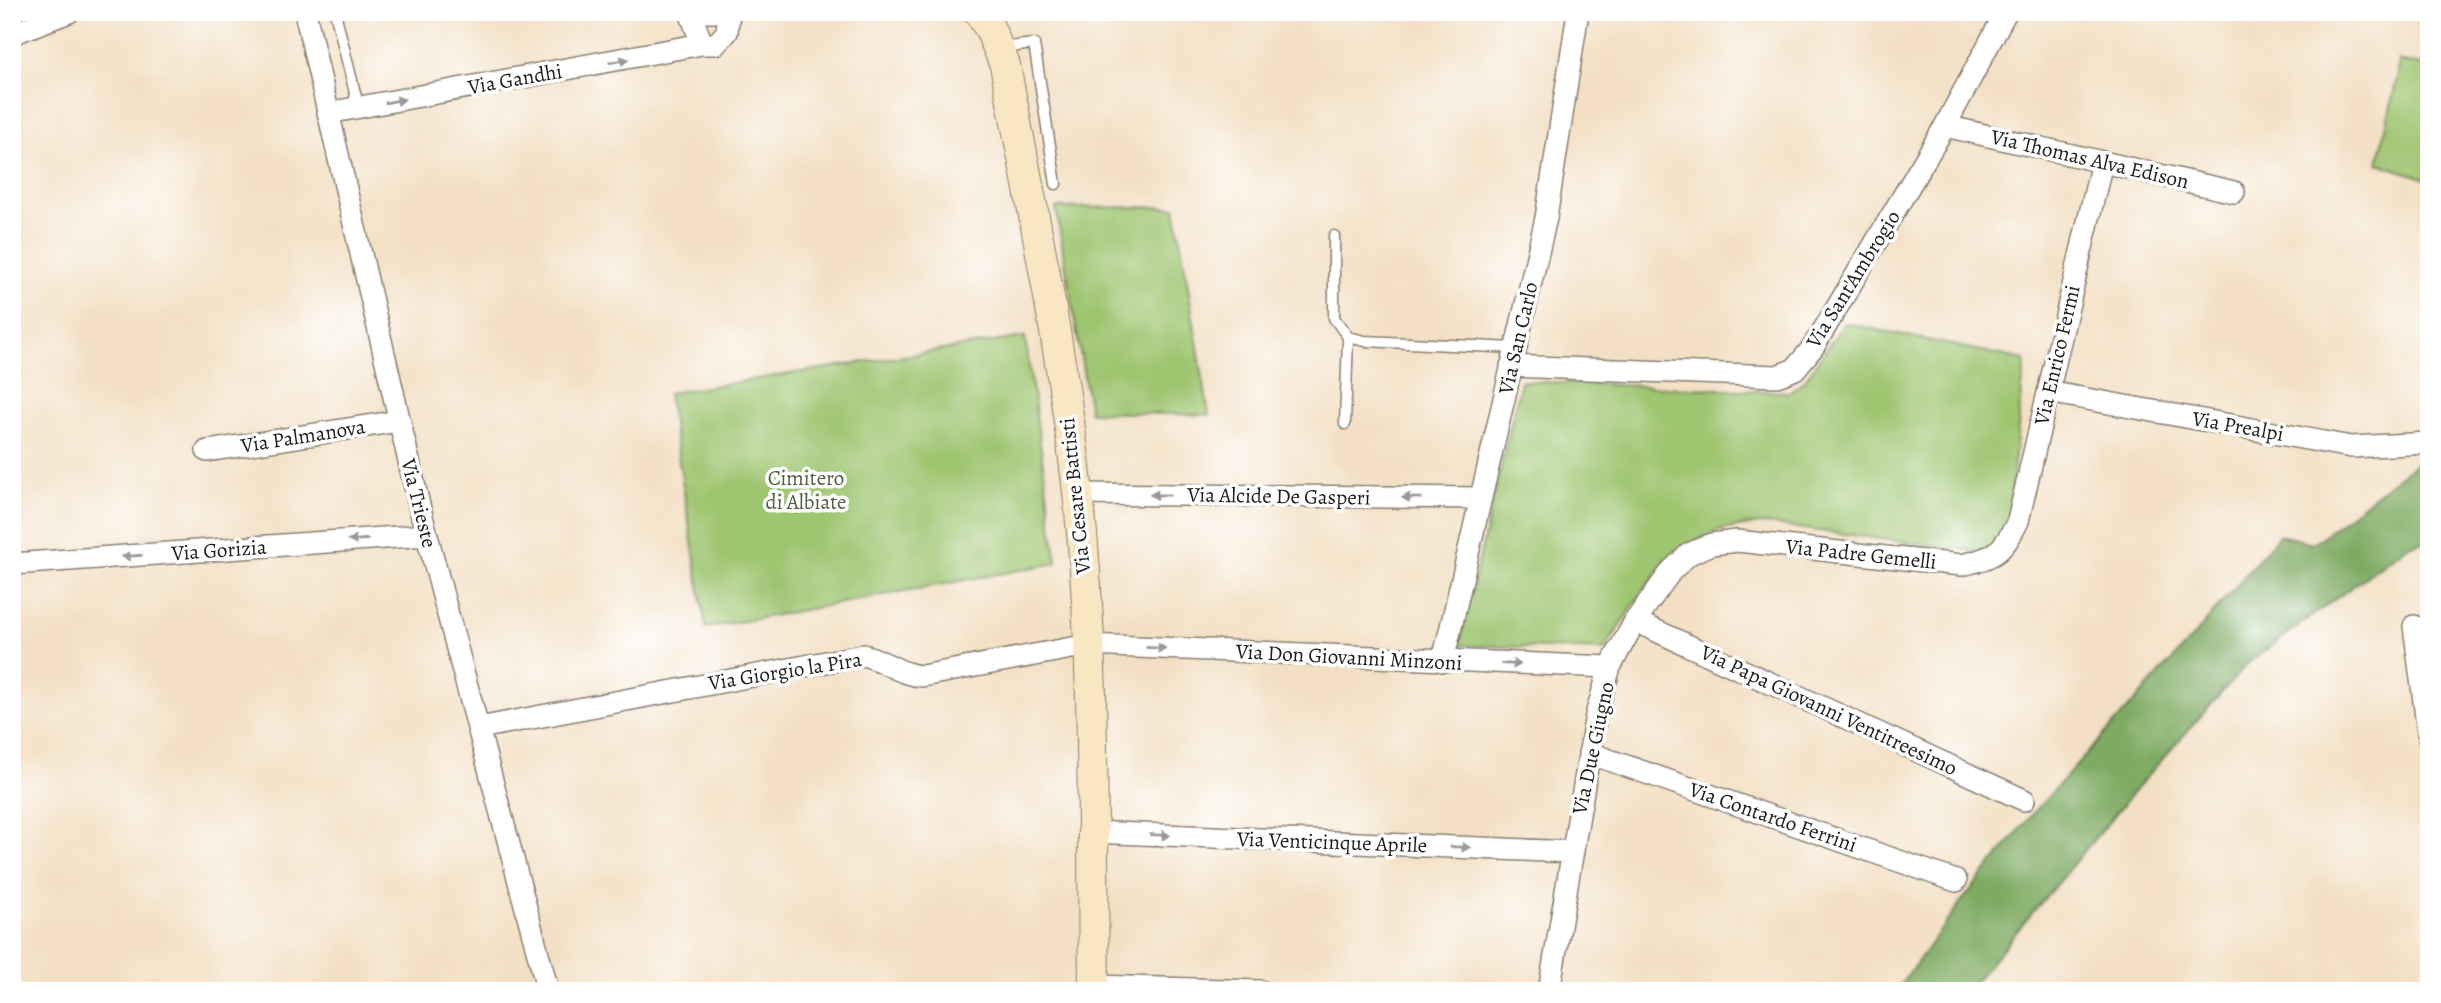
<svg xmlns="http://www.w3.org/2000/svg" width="2441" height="1003" font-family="Alegreya,serif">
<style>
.green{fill:#9ec570;stroke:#5d7046;stroke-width:2}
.forest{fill:#7eaa62;stroke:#4d633f;stroke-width:2}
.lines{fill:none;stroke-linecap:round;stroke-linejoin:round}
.lane-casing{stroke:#887e70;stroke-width:13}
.street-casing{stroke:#887e70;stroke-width:24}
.secondary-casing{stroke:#887e70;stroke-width:32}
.lane{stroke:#fff;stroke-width:10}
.street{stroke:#fff;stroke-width:21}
.secondary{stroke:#f9e7c3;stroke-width:30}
.oneway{fill:#999}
.labels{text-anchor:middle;stroke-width:7;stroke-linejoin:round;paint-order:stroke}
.street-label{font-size:21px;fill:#1c1c1c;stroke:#fff}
.park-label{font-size:21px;fill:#50603e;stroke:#fff}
</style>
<rect width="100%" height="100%" fill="#fff"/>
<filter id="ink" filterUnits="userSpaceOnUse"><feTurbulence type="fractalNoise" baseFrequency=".0143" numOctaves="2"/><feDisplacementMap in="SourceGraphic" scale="14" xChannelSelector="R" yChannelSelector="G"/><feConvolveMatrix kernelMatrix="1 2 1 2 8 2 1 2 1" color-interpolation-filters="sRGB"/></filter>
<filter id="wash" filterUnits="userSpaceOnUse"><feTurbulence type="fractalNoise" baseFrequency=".00686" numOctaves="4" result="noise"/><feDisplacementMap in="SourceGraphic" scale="28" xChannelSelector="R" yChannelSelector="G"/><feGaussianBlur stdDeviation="1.57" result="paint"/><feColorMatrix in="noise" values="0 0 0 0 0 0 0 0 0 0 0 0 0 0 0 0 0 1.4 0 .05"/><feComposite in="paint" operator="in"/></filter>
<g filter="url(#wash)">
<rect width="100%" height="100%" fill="#f3e0c4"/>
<!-- green -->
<path class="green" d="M2399,61L2429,66V180L2378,163L2398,74Z
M1175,207L1209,415L1090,412L1056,208Z
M1844,323L2025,360L2007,533L1981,552L1766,524C1671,527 1652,579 1604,650L1459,645L1521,381L1789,392L1805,380Z
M1025,337L1057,563L706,628L668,393Z"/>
<!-- forest -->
<path class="forest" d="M2429,457V540L2408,546L2248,663L2142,782L1967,991H1896L1961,902L2034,812L2193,637L2279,535L2314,543L2421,459Z"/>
</g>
<g filter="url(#ink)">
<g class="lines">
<defs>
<path id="lane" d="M335,12L356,97L350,109
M1001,48L1034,44L1056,184
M1334,236V318L1348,337L1365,341L1516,348
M1345,424L1348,337"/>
<path id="street" d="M305,12L420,509L548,991
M690,12L702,44H716L727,32L729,12
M697,12H715
M12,34L69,12
M328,113L702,44
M1945,126L2234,192
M1511,366L1777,376L1795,369L1814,346L1945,126L2006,12
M2048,392L2351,447L2429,443
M207,451L399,421
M1078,494L1481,498
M12,564L427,535
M1635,621L2024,800
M2414,626L2429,739
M1443,661L1546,218L1578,12
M479,728L863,655C885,660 900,675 922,676L1088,645L1610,667
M1589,753L1956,881
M1091,832L1573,852
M1094,986L1260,991
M1549,991L1596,715L1610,667L1635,621L1672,570L1689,554L1712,544L1737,541L1961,565C1996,557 2002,553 2018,521L2102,162"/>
<path id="secondary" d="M979,12L990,29L1005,65C1032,207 1062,349 1078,493C1096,657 1092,826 1094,991"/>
</defs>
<!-- lane casing -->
<use href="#lane" class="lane-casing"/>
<!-- street casing -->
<use href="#street" class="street-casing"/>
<!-- secondary casing -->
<use href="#secondary" class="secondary-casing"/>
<!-- lane -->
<use href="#lane" class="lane"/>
<!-- street -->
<use href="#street" class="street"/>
<!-- secondary -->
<use href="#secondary" class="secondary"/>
</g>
<!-- one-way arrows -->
<defs><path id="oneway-solid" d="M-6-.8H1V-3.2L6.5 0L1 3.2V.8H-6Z" transform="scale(1.75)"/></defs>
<g class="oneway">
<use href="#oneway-solid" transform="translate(619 61) rotate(-10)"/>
<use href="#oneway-solid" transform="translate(395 101) rotate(-10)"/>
<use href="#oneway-solid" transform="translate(1160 495) rotate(-179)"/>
<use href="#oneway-solid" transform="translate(1412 498) rotate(-179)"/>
<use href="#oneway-solid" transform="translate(358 540) rotate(176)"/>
<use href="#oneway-solid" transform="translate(132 556) rotate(176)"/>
<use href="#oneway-solid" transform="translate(1156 648) rotate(3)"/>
<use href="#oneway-solid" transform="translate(1511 664) rotate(2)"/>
<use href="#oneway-solid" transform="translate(1160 835) rotate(2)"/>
<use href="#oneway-solid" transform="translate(1460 847) rotate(2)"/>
</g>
</g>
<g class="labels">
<!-- street labels -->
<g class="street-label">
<text transform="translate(515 79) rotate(-10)" y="7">Via Gandhi</text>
<text transform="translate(2090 159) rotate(13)" y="7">Via Thomas Alva Edison</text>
<text transform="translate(1853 279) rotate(-58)" y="7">Via Sant'Ambrogio</text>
<text transform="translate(1518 338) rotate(-77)" y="7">Via San Carlo</text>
<text transform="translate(2057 355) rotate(-77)" y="7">Via Enrico Fermi</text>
<text transform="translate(2238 426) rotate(10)" y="7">Via Prealpi</text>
<text transform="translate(303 436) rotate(-9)" y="7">Via Palmanova</text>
<text transform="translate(1075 496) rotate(-96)" y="7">Via Cesare Battisti</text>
<text transform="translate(1279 496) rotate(1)" y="7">Via Alcide De Gasperi</text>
<text transform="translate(419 503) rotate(76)" y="7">Via Trieste</text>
<text transform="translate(219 550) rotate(-4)" y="7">Via Gorizia</text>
<text transform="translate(1861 554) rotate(6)" y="7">Via Padre Gemelli</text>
<text transform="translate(1349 657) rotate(3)" y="7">Via Don Giovanni Minzoni</text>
<text transform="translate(785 671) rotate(-9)" y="7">Via Giorgio la Pira</text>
<text transform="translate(1829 710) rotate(25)" y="7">Via Papa Giovanni Ventitreesimo</text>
<text transform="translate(1593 748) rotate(-78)" y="7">Via Due Giugno</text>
<text transform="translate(1773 817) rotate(19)" y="7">Via Contardo Ferrini</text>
<text transform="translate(1332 842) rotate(2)" y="7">Via Venticinque Aprile</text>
</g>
<!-- park labels -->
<g class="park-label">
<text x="806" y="485">Cimitero<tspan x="806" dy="24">di Albiate</tspan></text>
</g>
</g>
<!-- margin -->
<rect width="2441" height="1003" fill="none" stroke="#fff" stroke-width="42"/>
</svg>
